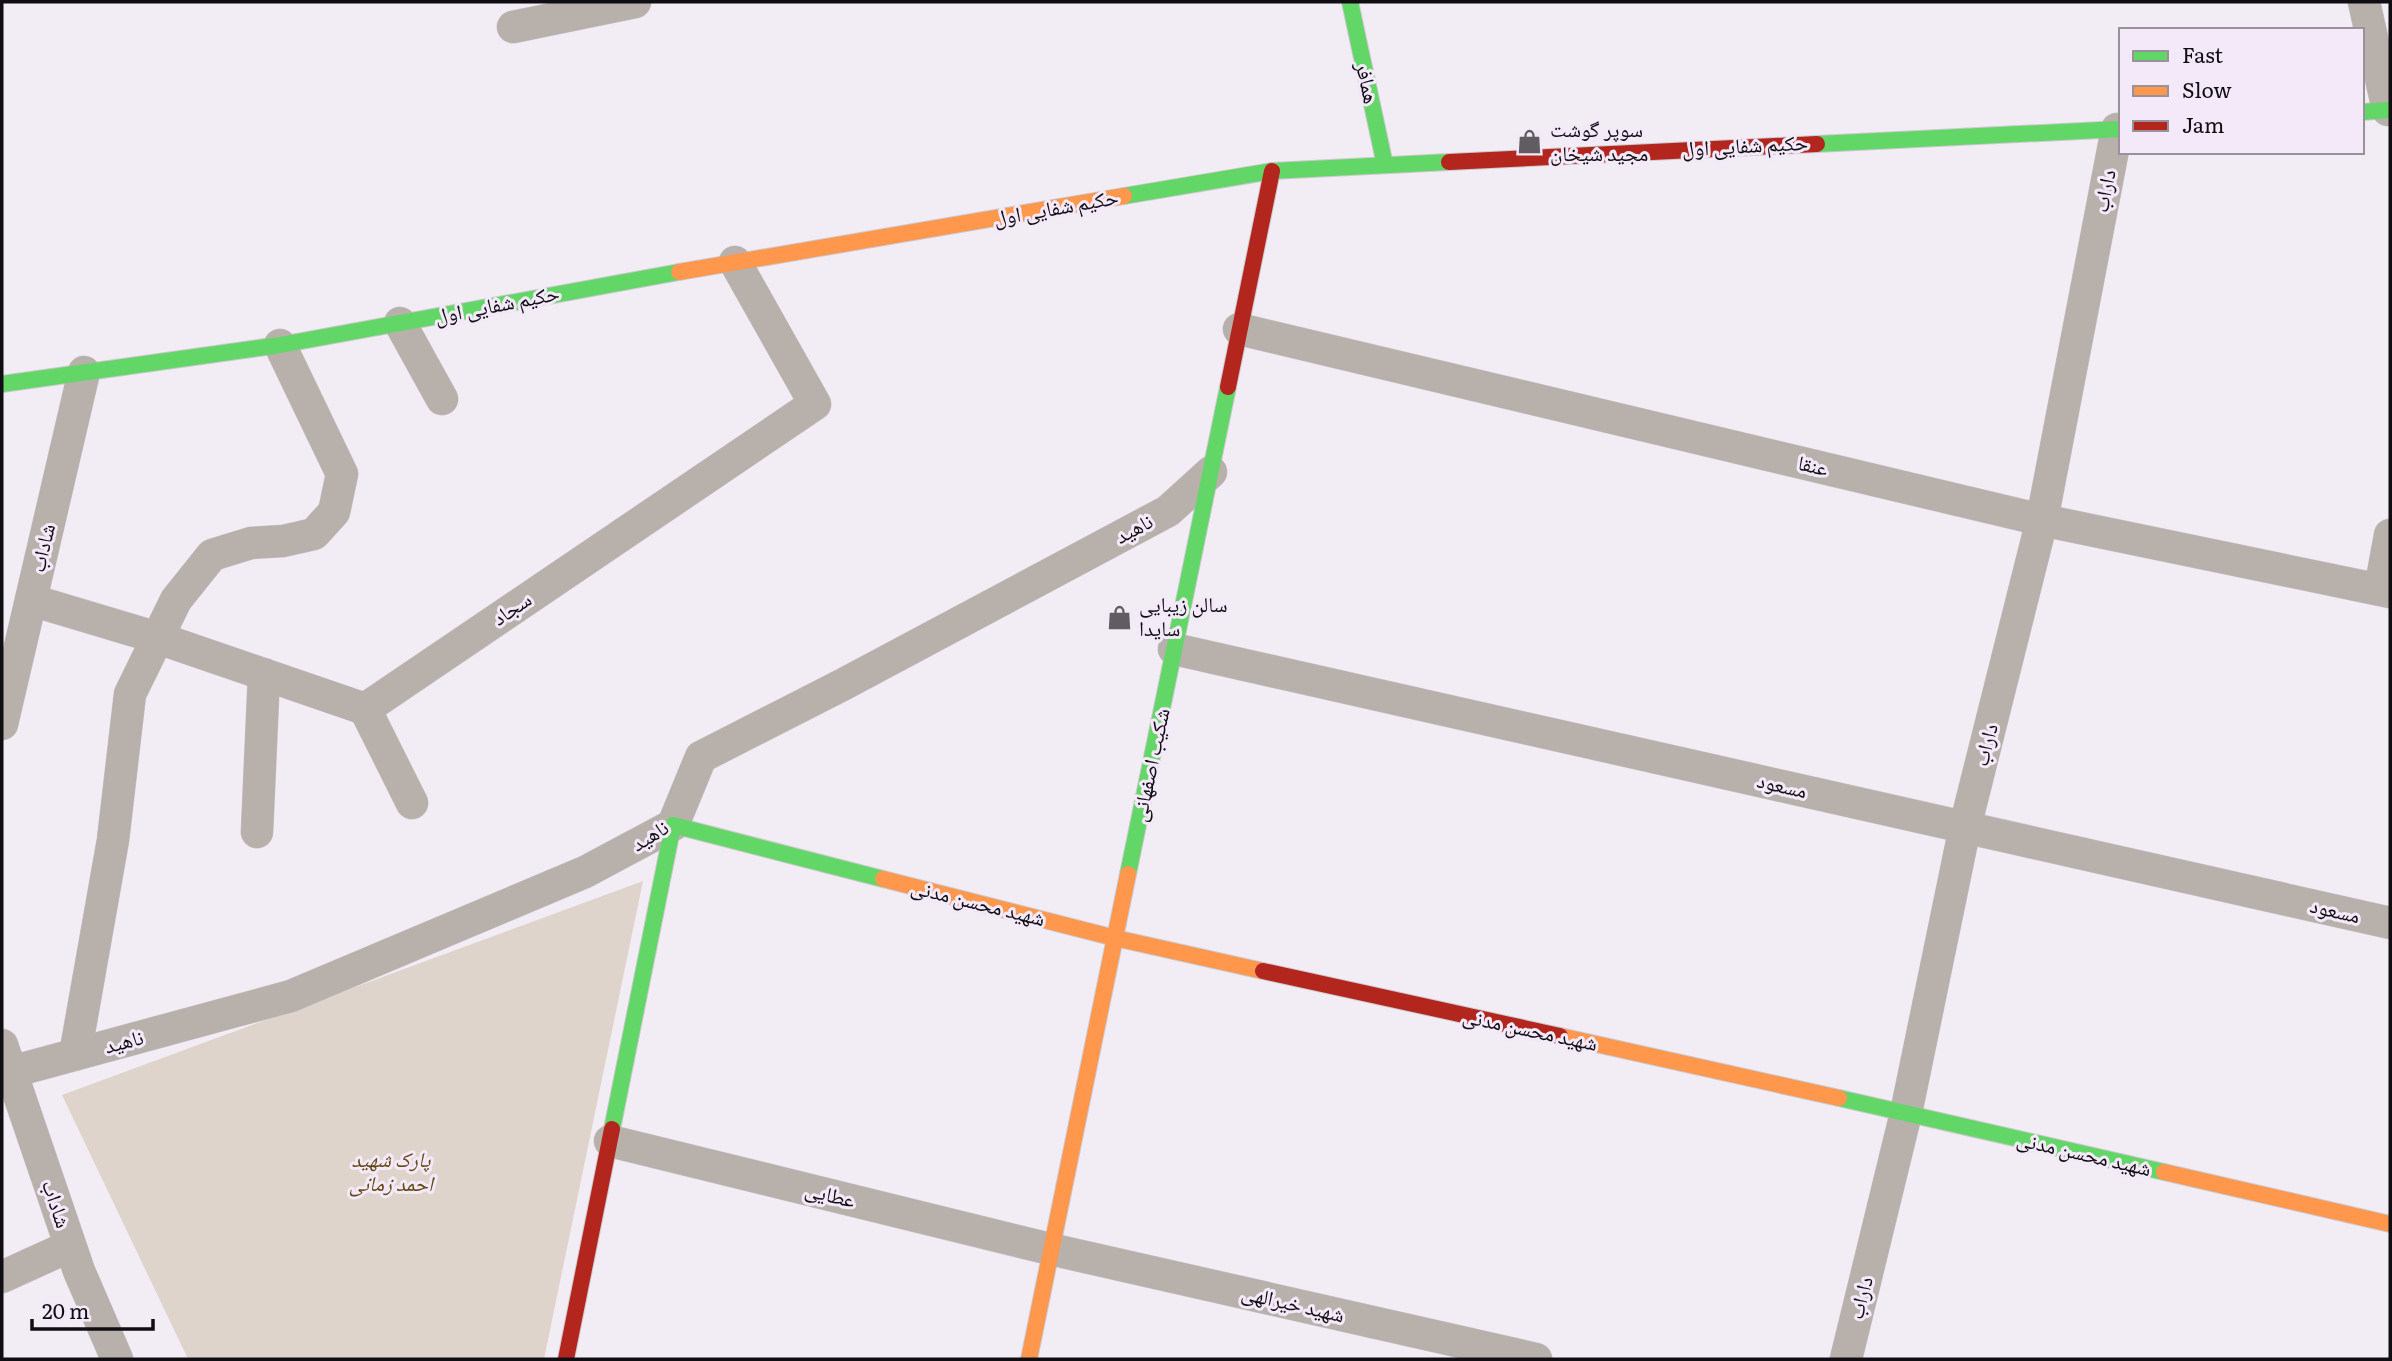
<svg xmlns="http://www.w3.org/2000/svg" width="2392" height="1361" font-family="Literata,'Noto Naskh Arabic',serif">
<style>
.green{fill:#dfd4cb}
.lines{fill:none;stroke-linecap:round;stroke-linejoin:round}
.street-casing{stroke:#cdc9cf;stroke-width:33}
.fast-casing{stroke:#cdc9cf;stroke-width:18}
.slow-casing{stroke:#cdc9cf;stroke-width:18}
.jam-casing{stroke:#cdc9cf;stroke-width:18}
.street{stroke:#b7b0ab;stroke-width:32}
.fast{stroke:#63d668;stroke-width:16}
.slow{stroke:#ff974d;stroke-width:16}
.jam{stroke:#b3261e;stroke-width:16}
.labels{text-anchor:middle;stroke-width:6;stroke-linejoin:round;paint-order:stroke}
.street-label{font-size:21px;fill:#110e13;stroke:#f3e9f8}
.poi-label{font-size:21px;fill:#110e13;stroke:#f3e9f8;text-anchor:start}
.park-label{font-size:21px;font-style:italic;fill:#644811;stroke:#f3e9f8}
</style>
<rect width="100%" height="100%" fill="#f2ecf4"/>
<!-- green -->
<path class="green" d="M643,881L544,1359H188L62,1095Z"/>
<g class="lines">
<defs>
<path id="street" d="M2364,2L2388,110
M513,27L635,2
M400,323L442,399
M1239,329L2042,520L2390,592
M2380,590L2390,535
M31,600L158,638L365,709L815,404L735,262
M1174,649L2390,923
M365,709L412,803
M2,724L84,372
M257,832L264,674
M2,1045L79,1271L117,1359
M75,1055L113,840L130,694L176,600L212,555L251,543L283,541L314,534L334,512L342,474L280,345
M11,1072L291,996L585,872L673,825L701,757L844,684L1168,511L1211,472
M610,1141L1050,1249L1536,1359
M2,1277L70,1246
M1846,1359L1906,1113L1965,827L2042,520L2117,129"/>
<path id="fast" d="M1350,2L1385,165
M2362,112L2390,110
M1817,144L2121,129
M1124,196L1272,171L1449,162
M2,384L280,345L679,272
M1128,874L1228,387
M1839,1098L2164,1172
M612,1129L673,825L883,879"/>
<path id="slow" d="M679,272L1124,196
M883,879L1115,938L1263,971
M1560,1036L1839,1098
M2164,1172L2390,1224
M1029,1359L1128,874"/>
<path id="jam" d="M1449,162L1817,144
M1228,387L1272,171
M1263,971L1560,1036
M566,1359L612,1129"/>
</defs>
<!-- street casing -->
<use href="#street" class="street-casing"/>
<!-- fast casing -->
<use href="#fast" class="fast-casing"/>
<!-- slow casing -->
<use href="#slow" class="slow-casing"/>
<!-- jam casing -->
<use href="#jam" class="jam-casing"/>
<!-- street -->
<use href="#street" class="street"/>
<!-- fast -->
<use href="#fast" class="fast"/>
<!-- slow -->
<use href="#slow" class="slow"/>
<!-- jam -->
<use href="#jam" class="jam"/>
</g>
<!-- icons -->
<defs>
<symbol id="shop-bare" viewBox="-9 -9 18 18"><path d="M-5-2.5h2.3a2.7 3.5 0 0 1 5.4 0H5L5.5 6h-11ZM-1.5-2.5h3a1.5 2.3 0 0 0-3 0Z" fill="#605c62" stroke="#f3e9f8" stroke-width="2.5" paint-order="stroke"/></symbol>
</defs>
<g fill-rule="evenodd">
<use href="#shop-bare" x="1512" y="124" width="35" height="35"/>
<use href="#shop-bare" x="1102" y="600" width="35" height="35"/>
</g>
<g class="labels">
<!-- street labels -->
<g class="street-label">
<text transform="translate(1367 83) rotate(78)" y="7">همافر</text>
<text transform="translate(1745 146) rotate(-3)" y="7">حکیم شفایی اول</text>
<text transform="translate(2105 191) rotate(-79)" y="7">داراب</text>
<text transform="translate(1056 208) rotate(-10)" y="7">حکیم شفایی اول</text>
<text transform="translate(497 305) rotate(-11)" y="7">حکیم شفایی اول</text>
<text transform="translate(1813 466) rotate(13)" y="7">عنقا</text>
<text transform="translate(1134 529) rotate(-28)" y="7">ناهید</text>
<text transform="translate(43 548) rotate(-77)" y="7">شاداب</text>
<text transform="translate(512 609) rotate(-34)" y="7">سجاد</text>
<text transform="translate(1986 745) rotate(-76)" y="7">داراب</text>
<text transform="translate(1151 765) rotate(-78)" y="7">شکیب اصفهانی</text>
<text transform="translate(1782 786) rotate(13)" y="7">مسعود</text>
<text transform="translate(650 836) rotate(-32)" y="7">ناهید</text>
<text transform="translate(978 903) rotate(14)" y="7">شهید محسن مدنی</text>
<text transform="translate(2335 911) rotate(13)" y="7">مسعود</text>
<text transform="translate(1530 1030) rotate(12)" y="7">شهید محسن مدنی</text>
<text transform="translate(124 1042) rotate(-15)" y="7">ناهید</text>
<text transform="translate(2084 1154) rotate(13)" y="7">شهید محسن مدنی</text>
<text transform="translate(830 1195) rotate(14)" y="7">عطایی</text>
<text transform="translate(56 1204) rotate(71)" y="7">شاداب</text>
<text transform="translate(1861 1298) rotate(-76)" y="7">داراب</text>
<text transform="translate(1293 1304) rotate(13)" y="7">شهید خیرالهی</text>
</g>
<!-- poi labels -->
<g class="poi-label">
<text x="1550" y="137">سوپر گوشت<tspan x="1550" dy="24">مجید شیخان</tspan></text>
<text x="1139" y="612">سالن زیبایی<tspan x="1139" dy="24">سایدا</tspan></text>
</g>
<!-- park labels -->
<g class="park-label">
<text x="391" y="1167">پارک شهید<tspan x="391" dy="24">احمد زمانی</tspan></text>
</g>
</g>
<!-- border -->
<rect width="2392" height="1361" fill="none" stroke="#110e13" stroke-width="7"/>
<!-- legend -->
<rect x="2119" y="28" width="245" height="126" fill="#f3e9f8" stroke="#99919c" stroke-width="2"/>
<rect x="2133" y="51" width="35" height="10" fill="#63d668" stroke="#99919c" stroke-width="2"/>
<text x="2182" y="63" font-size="21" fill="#110e13">Fast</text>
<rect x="2133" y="86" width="35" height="10" fill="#ff974d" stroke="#99919c" stroke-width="2"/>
<text x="2182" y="98" font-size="21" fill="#110e13">Slow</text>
<rect x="2133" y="121" width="35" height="10" fill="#b3261e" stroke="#99919c" stroke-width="2"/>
<text x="2182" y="133" font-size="21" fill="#110e13">Jam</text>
<!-- scale -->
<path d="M32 1319v10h121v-10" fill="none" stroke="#110e13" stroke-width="3.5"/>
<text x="42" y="1319" font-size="21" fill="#110e13" stroke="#f3e9f8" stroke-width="5" paint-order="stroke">20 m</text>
</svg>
